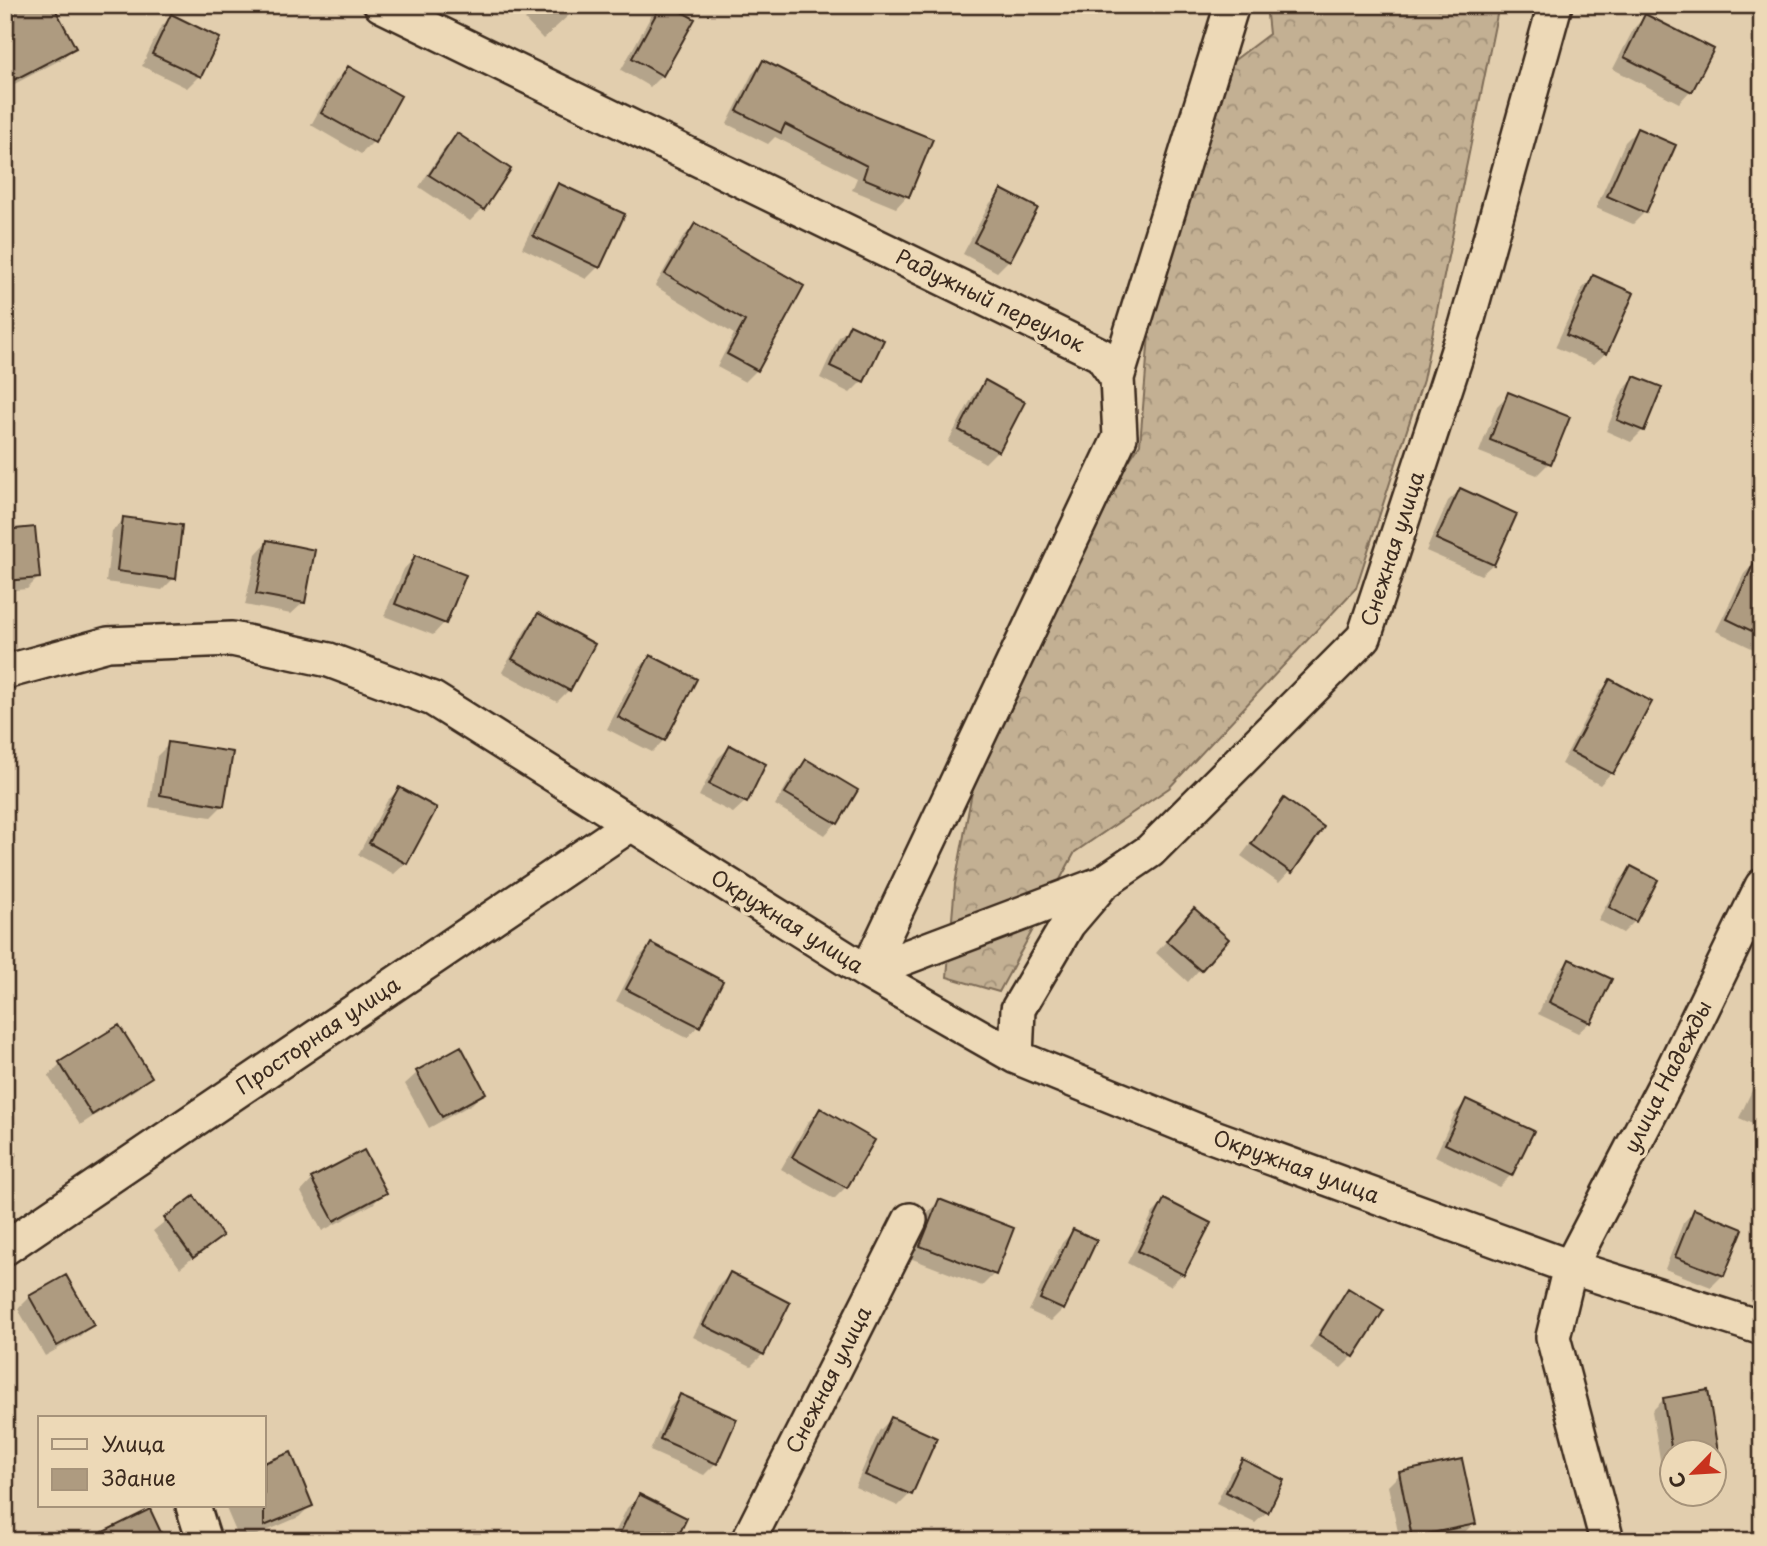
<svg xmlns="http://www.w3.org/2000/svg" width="1767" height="1546" font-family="'Playpen Sans',sans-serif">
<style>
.forest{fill:url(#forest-crowns);stroke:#7f6d58;stroke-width:2}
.shadow{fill:#0003}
.building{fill:#ae9b80;stroke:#3b2a1e;stroke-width:2}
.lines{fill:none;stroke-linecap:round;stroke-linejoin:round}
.minor-casing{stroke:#3b2a1e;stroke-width:38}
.minor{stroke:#edd9b7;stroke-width:33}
.labels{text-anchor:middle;stroke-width:7;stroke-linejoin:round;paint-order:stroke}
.street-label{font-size:21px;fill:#3b2a1e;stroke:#edd9b7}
</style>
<defs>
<pattern id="forest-crowns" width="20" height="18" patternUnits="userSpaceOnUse" patternTransform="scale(1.75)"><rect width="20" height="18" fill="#c3b093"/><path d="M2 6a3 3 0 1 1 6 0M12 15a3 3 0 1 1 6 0" fill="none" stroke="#a08f77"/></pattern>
</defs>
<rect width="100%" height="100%" fill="#e2ceae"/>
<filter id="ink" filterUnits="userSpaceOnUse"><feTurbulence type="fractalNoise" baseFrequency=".0143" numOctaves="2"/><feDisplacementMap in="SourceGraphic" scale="14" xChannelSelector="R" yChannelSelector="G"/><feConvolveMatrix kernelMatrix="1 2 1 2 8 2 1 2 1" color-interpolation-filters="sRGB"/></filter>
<g filter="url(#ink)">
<!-- forest -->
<path class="forest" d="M1266,5H1499L1423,380L1356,588L1169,788L1075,852L999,992L947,977L955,884L972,792L1023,620L1140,444L1154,274L1196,89L1269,34Z"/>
<!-- shadow -->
<path class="shadow" d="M540,5H580L543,39L525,20Z
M662,5V75L650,87L621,70L651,16Z
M5,16L74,47L62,59L5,89Z
M172,16L218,39L199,76L187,88L142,66L160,28Z
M1646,16L1690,91L1679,103L1613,69L1634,28Z
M763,62L907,196L896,208L852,190L857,178L775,137L768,144L727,124L752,74Z
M348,68L399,97L373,142L361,154L311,125L336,80Z
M1637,130L1645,212L1633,224L1596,208L1625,142Z
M457,135L508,169L482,209L470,221L419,187L445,147Z
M558,185L623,215L598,267L586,279L522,248L547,197Z
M1002,191L1009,260L997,272L963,254L990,203Z
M695,225L802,287L757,370L745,382L717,367L734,334L655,286L683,237Z
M1593,277L1606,353L1594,364L1555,347L1582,289Z
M851,326L882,341L862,381L850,393L820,378L839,337Z
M1635,378L1643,430L1631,442L1606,431L1623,390Z
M986,382L997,451L985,463L948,442L974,394Z
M1509,394L1549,463L1537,475L1479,452L1497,406Z
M1460,490L1493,564L1481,575L1426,551L1448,501Z
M124,519L174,578L162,590L106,582L112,531Z
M5,531L39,577L27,589L5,591Z
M267,542L303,603L291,614L245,605L256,554Z
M415,557L444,623L433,635L384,616L404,569Z
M1755,562L1762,565V653L1716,631L1744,574Z
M538,615L569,690L557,702L502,672L527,627Z
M650,657L664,740L652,752L607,729L638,669Z
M1610,682L1649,703L1611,773L1600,785L1561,764L1599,693Z
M169,744L223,805L211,817L149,807L157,756Z
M730,747L745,802L733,813L699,796L718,758Z
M806,761L836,823L825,835L775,805L794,773Z
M399,789L406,863L394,874L358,855L387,801Z
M1284,800L1290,871L1279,883L1241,856Z
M1632,868L1635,921L1623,933L1598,920L1620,880Z
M1183,922L1227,939L1188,982L1156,953Z
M651,945L698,1026L687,1038L616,1001L639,957Z
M1570,961L1590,1022L1578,1033L1538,1014L1558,972Z
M118,1027L150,1077L138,1088L80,1125L48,1076L60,1064Z
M460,1049L484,1092L472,1104L429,1128L405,1084L417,1073Z
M1762,1069V1128L1739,1118Z
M1467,1101L1511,1175L1499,1187L1435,1156L1455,1113Z
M820,1110L846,1187L834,1199L781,1169L808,1122Z
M5,1136L17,1155L5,1167Z
M312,1180L385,1192L373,1204L322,1231L301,1192Z
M194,1198L221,1235L180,1268L153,1231Z
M939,1201L1012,1229L994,1274L982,1286L910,1258L927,1213Z
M1165,1201L1182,1274L1170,1286L1127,1263L1153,1213Z
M1694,1211L1723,1275L1711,1287L1665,1269L1683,1223Z
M1073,1231L1095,1241L1063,1309L1051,1321L1029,1311L1062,1243Z
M730,1274L763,1354L751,1366L693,1337L718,1286Z
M1349,1291L1353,1356L1341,1368L1309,1348L1337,1302Z
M30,1297L91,1325L80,1336L45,1356L18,1309Z
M680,1396L716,1463L704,1475L650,1451L669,1408Z
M1664,1399L1716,1452L1714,1454L1672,1452V1469L1662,1471L1652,1411Z
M891,1419L935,1439L910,1494L898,1506L855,1487L879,1431Z
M1243,1461L1267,1512L1255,1523L1216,1504L1231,1472Z
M1400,1474L1474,1523L1462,1535L1433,1541H1400L1388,1486Z
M639,1496L674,1541H611L627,1508Z
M311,1505L299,1517L243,1541H240L225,1506Z"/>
<!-- building -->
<path class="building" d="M22,5H53L76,48L14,80L5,63V14Z
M661,5H669L695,19L663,76L632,58Z
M171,14L220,38L201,77L152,54Z
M1645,14L1714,49L1692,92L1624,57Z
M763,60L861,110L933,139L909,197L863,178L867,166L785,124L781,133L737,111Z
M348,66L401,96L375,143L321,113Z
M1637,128L1676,145L1646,213L1607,196Z
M457,133L511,169L484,210L429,175Z
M558,183L625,214L600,268L533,236Z
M1001,189L1038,208L1010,261L974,242Z
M695,223L804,286L758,371L727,354L745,321L665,274Z
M1593,275L1634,293L1607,354L1566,335Z
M850,324L884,340L864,382L830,366Z
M1634,376L1662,387L1644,431L1617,420Z
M985,380L1025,402L999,452L959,430Z
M1508,392L1570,417L1551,464L1490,440Z
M1460,488L1517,514L1494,565L1436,539Z
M123,517L182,525L176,579L117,571Z
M35,527L40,578L5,581V530Z
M267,540L315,550L305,603L256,594Z
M1762,546V636L1727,619Z
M415,555L466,575L446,624L395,604Z
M538,613L595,644L570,691L512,659Z
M650,655L697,679L665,741L618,717Z
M1610,679L1652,702L1613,774L1571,752Z
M168,742L233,752L224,806L160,795Z
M730,745L766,764L747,803L709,784Z
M806,759L858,790L838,824L785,793Z
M399,787L437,808L407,864L369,843Z
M1284,798L1324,827L1292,873L1251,844Z
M1631,866L1658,880L1636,922L1609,907Z
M1194,908L1229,939L1201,971L1166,941Z
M651,943L723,981L700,1027L626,989Z
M1569,959L1612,979L1591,1023L1549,1002Z
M119,1025L152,1077L92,1115L59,1062Z
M461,1046L486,1093L442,1117L416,1071Z
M1466,1099L1534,1131L1512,1176L1445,1144Z
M820,1108L875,1140L847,1188L792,1157Z
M364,1150L387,1193L334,1221L311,1178Z
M194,1196L223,1236L193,1258L164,1218Z
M939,1199L1014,1228L996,1275L920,1246Z
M1164,1199L1211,1223L1184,1275L1138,1251Z
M1694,1209L1743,1229L1724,1276L1675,1257Z
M1073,1229L1097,1240L1064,1310L1040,1299Z
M730,1272L790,1303L764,1355L703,1325Z
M66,1275L94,1325L57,1346L29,1296Z
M1348,1288L1384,1310L1354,1357L1319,1335Z
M1708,1390L1718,1452L1672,1453L1663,1398Z
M680,1394L737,1419L717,1464L660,1439Z
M891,1417L937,1438L912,1495L865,1475Z
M291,1452L313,1506L264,1526V1463Z
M1242,1459L1284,1480L1268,1513L1226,1492Z
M1462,1459L1476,1524L1412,1537L1399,1472Z
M639,1494L687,1518L676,1541H616Z
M150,1509L165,1541H85Z"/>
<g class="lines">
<defs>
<path id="minor" d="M381,5L1101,355L1117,378L1120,437L867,972
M1117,378L1232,5
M5,672L108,644L232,639L329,660L433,699L867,972L1016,1057L1203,1133L1570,1267L1762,1328
M867,972L1100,884
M1016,1057L1018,1009L1068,924L1103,883L1150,851L1364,637L1466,326L1555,5
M5,1248L631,824
M193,1506L204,1541
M748,1541L910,1220
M1607,1541L1553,1337L1570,1267L1669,1077L1762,886"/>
</defs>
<!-- minor casing -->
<use href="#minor" class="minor-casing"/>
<!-- minor -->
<use href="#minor" class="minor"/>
</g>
</g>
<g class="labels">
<!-- street labels -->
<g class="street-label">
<text transform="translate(990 301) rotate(26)" y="7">Радужный переулок</text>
<text transform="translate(1393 549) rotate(-72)" y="7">Снежная улица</text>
<text transform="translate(787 922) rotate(32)" y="7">Окружная улица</text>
<text transform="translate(318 1036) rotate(-34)" y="7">Просторная улица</text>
<text transform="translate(1668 1077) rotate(-63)" y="7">улица Надежды</text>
<text transform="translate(1296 1167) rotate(20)" y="7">Окружная улица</text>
<text transform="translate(829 1380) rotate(-63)" y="7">Снежная улица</text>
</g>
</g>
<!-- margin -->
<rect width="1767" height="1546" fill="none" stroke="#edd9b7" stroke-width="28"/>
<rect x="14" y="14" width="1739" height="1518" fill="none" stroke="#3b2a1e" stroke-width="2.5" filter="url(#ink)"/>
<!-- legend -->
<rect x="38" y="1416" width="228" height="91" fill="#edd9b7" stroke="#a6937a" stroke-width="2"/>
<rect x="52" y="1439" width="35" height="10" fill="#edd9b7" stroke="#a6937a" stroke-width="2"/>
<text x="102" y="1452" font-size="21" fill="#3b2a1e">Улица</text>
<rect x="52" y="1469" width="35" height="21" fill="#ae9b80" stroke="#a6937a" stroke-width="2"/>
<text x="102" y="1486" font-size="21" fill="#3b2a1e">Здание</text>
<!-- north arrow -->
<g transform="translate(1693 1473) rotate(245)"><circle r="33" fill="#edd9b7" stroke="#a6937a" stroke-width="2"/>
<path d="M0-5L12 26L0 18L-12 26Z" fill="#c8321e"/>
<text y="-10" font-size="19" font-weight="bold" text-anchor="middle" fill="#3b2a1e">С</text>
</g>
</svg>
